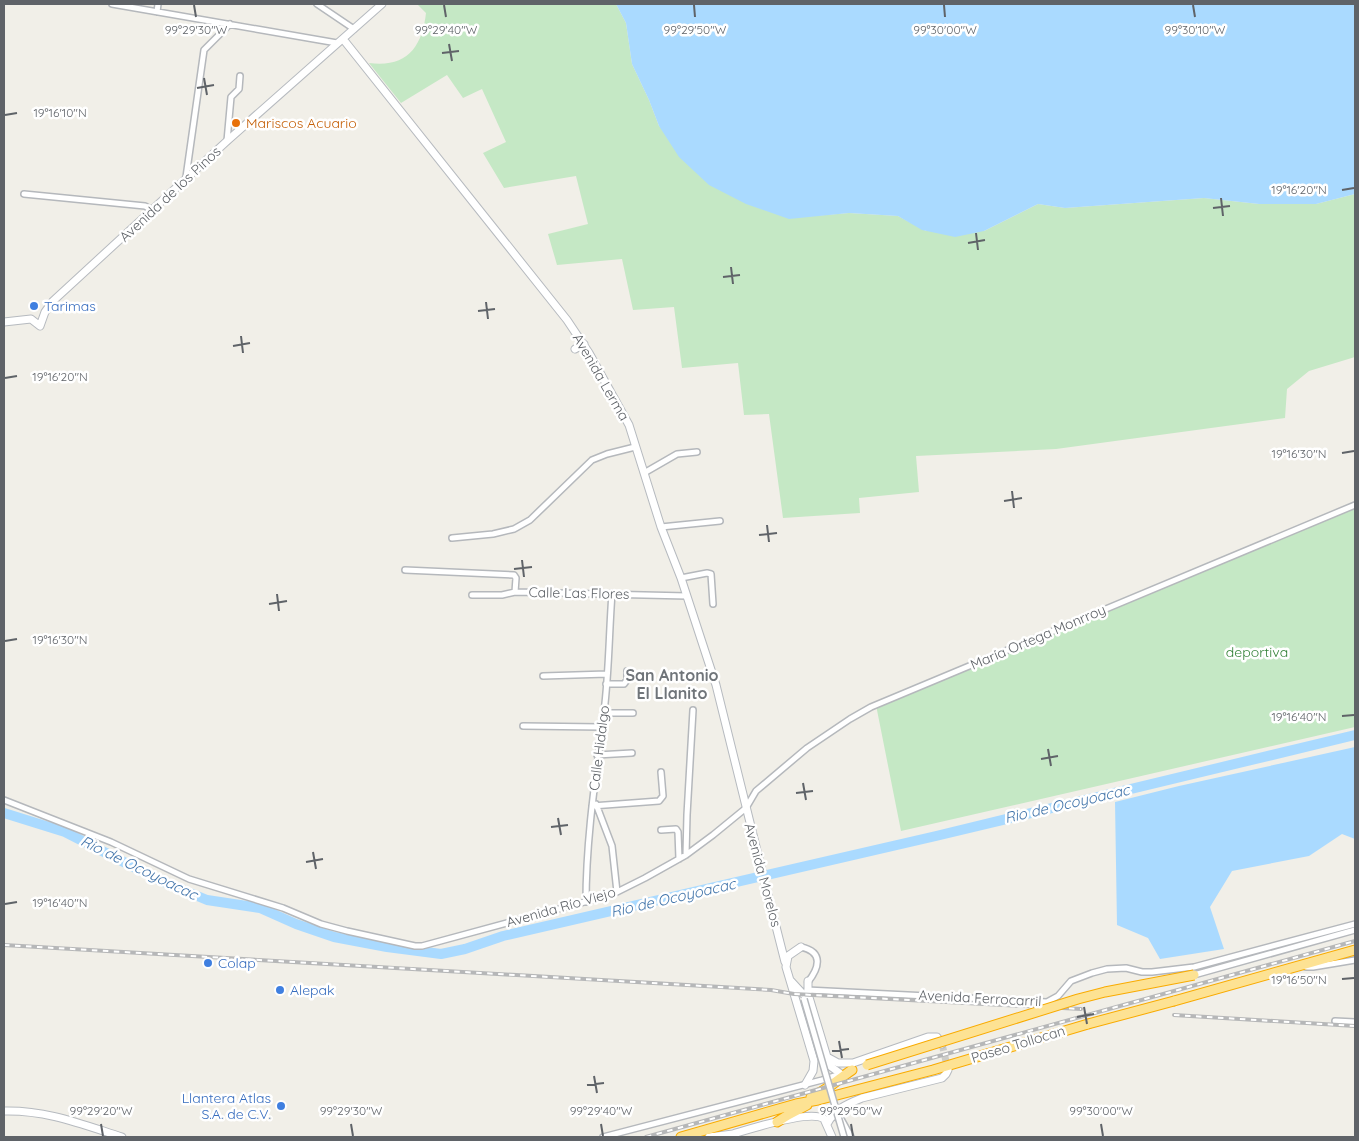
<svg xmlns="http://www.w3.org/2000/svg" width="1359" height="1141" font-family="Quicksand,sans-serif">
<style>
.green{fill:#c5e8c5}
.water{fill:#aadaff}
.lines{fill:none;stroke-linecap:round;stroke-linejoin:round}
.river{stroke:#aadaff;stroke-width:10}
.secondary-tunnel{stroke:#ccccc8;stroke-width:7;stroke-dasharray:7 3.5;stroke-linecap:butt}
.street-casing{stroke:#b5b8bc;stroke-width:8}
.secondary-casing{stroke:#b6babf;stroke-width:9}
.highway-casing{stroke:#f9ab00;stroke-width:11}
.street{stroke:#fff;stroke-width:5}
.secondary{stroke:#fff;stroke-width:7}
.highway{stroke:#fde293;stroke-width:9}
.rail-casing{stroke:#b6b7b8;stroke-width:4}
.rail{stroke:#fff;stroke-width:2;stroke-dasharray:5.5;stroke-linecap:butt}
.street-bridge-casing{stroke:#b5b8bc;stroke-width:8;stroke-linecap:butt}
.highway-bridge-casing{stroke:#f9ab00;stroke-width:11;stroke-linecap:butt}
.street-bridge{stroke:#fff;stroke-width:5}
.highway-bridge{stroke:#fde293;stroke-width:9}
.ticks{fill:none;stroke:#5f6368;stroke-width:2}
.food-dot{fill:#e8710a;stroke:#fff;stroke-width:2}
.shop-dot{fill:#3f7fe0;stroke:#fff;stroke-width:2}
.labels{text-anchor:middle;stroke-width:5;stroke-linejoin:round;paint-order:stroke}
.food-label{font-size:14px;fill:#c56008;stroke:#fff;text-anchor:start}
.street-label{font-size:14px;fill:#5f6368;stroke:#fff}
.shop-label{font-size:14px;fill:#366cbe;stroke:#fff;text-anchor:start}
.park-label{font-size:14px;fill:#348238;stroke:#fff}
.water-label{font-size:15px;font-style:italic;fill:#4174aa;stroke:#fff}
.quarter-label{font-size:16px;font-weight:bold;fill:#70757a;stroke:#fff}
.ticks-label{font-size:12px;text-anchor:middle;fill:#5f6368;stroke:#fff;stroke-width:5;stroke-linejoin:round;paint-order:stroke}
</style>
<rect width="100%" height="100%" fill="#f1efe8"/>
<!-- green -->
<path class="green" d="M417,4H616L626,23L632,64L649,100L659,126L789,218L849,213L898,216L926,231H984L1038,204L1065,208L1204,198L1259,204H1316L1355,194V357L1309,371L1287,389L1285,418L1056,449L916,456L919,492L859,498L860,513L783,518L769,414L744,415L738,363L682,368L674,307L633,310L622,259L557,265L548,234L588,224L576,176L504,188L483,153L506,142L482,89L463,98L447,75L401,103L369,63C406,68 422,48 426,13Z
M1355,508V727L901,831L876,705Z"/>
<!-- water -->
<path class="water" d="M616,4H1355V194L1316,204H1259L1204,198L1065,208L1038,204L984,231L955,237L922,230L898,216L849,213L789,219L746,204L709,185L679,157L659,126L649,100L632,64L626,23Z
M1355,747V839L1342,834L1309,856L1232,871L1210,907L1224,949L1160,959L1148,938L1117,925L1115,802L1179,786Z"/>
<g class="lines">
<!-- river -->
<path class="river" d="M4,813L65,832L159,880L207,900L260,908L296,924L334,937L387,947L441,954L465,949L503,936L936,836L1355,735"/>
<!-- secondary-tunnel -->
<path class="secondary-tunnel" d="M942,1044L948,1070"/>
<defs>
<path id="street" d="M112,4L337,43
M317,4L354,29
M157,12L158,4
M227,141L231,97L239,89L240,76
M186,177L204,50L230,24
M24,194L145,206L152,210
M644,473L677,454L697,452
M661,527L720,521
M452,538L493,534L514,529L530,520L592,460L607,454L635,447
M405,570L514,575L516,578L515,592
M681,578L707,573L711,574L713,604
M472,595H502L515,592L687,596
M543,676L607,674
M606,684H624L627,680V671
M604,713H633
M523,726L601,727
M597,755L632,753
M4,800L111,842L189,879L283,908L321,924L347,931L415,946H422L603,897L617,892L645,878L686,855L713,835L746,808L756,791L807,748L850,719L871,707L1355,505
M596,804L612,846L617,892
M592,806L659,801L663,796L661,772
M661,830L676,829L678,832L679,859
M686,855L687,815L693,710
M586,902C586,838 596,775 604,712C609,673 609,633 612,593
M801,947C824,952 819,968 808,982
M1306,967H1313L1355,960
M1194,975L1355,930
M807,990L1047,1002L1058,996L1071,981L1092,973L1107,969L1126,968L1142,972H1152L1194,967L1355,924
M1335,1021L1355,1022
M835,1117L841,1119L851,1137
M603,1137L822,1080L841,1074"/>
<path id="secondary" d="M343,39L567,320L589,353L629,425L661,527L681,578L716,685L762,871
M4,322L31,319L40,326L45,312L53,301L227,141L382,4
M575,349L584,344
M765,883L785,962
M801,947L788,956L786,967L814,1061L813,1071L805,1085
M791,981L803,994
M808,981V994L827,1057L830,1066L841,1074
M827,1057L838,1063H853L928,1037H937L942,1044
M4,1111C47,1110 81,1124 122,1137
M827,1124C835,1109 847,1104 862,1098L942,1078L946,1074L948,1070
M709,1137C717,1136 725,1135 733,1134C750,1129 811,1109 824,1119L832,1137"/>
<path id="highway" d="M1174,1001L1355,950
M811,1097C827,1091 838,1079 852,1070
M777,1122L788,1115L807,1105
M681,1137L796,1104L818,1100L933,1070L1088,1024"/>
</defs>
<!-- street casing -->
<use href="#street" class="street-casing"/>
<!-- secondary casing -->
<use href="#secondary" class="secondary-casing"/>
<!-- highway casing -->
<use href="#highway" class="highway-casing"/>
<!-- street -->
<use href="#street" class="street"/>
<!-- secondary -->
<use href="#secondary" class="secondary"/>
<!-- highway -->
<use href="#highway" class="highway"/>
<defs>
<path id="rail" d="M4,945L771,990L794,994L1081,1009
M1174,1015L1355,1026
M646,1137L1355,941"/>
</defs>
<!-- rail casing -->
<use href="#rail" class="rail-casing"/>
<!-- rail -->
<use href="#rail" class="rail"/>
<defs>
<path id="street-bridge" d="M804,999L844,1137"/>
<path id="highway-bridge" d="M1088,1024L1174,1001
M867,1065L1078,999L1105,992L1194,975"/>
</defs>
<!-- street-bridge casing -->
<use href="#street-bridge" class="street-bridge-casing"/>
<!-- highway-bridge casing -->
<use href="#highway-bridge" class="highway-bridge-casing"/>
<!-- street-bridge -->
<use href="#street-bridge" class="street-bridge"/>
<!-- highway-bridge -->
<use href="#highway-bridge" class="highway-bridge"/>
</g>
<!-- ticks -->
<path class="ticks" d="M194,5L196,17M444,5L446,17M694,5L695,17M944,5L945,17M1193,5L1195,17M449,44L452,61M442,53L459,51M204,78L207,95M197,88L214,85M5,115L17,113M1342,190L1354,188M1221,198L1223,216M1213,208L1230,206M976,233L978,250M968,243L985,240M731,267L733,284M723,277L740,275M486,302L488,319M478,311L495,309M241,336L243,353M233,346L250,343M5,378L17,376M1342,453L1354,451M1012,491L1014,508M1004,501L1022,498M767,525L769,542M759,535L777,533M522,560L524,577M514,569L532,567M277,594L279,611M269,604L287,601M5,641L17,639M1342,716L1354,715M1048,749L1051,766M1041,759L1058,756M803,783L806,800M796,793L813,791M558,818L561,835M551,827L568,825M313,852L316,869M306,862L323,859M5,904L17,902M1342,979L1354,978M1084,1007L1087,1024M1077,1017L1094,1014M839,1041L842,1058M832,1051L849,1049M594,1076L597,1093M587,1085L604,1083M101,1124L103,1136M351,1124L353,1136M601,1124L603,1136M851,1124L853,1136M1101,1124L1103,1136"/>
<!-- markers -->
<circle class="food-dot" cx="236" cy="123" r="5"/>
<g class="shop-dot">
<circle cx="34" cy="306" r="5"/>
<circle cx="208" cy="963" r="5"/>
<circle cx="280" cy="990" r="5"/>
<circle cx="281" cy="1106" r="5"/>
</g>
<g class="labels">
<!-- food labels -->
<g class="food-label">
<text x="246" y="128">Mariscos Acuario</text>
</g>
<!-- street labels -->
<g class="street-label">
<text transform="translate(170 194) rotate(-43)" y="5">Avenida de los Pinos</text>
<text transform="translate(601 377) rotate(60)" y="5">Avenida Lerma</text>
<text transform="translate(579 593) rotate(1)" y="5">Calle Las Flores</text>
<text transform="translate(1038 637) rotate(-23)" y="5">María Ortega Monrroy</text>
<text transform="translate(599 748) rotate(-83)" y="5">Calle Hidalgo</text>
<text transform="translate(763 875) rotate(75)" y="5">Avenida Morelos</text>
<text transform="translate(561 907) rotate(-16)" y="5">Avenida Río Viejo</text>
<text transform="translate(980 998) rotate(3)" y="5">Avenida Ferrocarril</text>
<text transform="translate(1018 1044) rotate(-17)" y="5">Paseo Tollocan</text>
</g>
<!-- shop labels -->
<g class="shop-label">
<text x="44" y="311">Tarimas</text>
<text x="218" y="968">Colap</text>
<text x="290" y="995">Alepak</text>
<text x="271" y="1103" text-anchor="end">Llantera Atlas<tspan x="271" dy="16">S.A. de C.V.</tspan></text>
</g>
<!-- park labels -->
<g class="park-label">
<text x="1257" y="657">deportiva</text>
</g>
<!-- water labels -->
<g class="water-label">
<text transform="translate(1067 804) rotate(-13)" y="5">Rio de Ocoyoacac</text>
<text transform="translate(139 868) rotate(26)" y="5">Rio de Ocoyoacac</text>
<text transform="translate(673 898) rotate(-13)" y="5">Rio de Ocoyoacac</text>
</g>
<!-- quarter labels -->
<g class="quarter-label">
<text x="672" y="681">San Antonio<tspan x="672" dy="18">El Llanito</tspan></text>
</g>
</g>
<g class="ticks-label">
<text x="196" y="34">99°29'30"W</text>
<text x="446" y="34">99°29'40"W</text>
<text x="695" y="34">99°29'50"W</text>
<text x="945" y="34">99°30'00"W</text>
<text x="1195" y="34">99°30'10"W</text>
<text x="60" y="117">19°16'10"N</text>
<text x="1299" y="194">19°16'20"N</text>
<text x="60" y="381">19°16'20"N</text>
<text x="1299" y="458">19°16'30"N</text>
<text x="60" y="644">19°16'30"N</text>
<text x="1299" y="721">19°16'40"N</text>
<text x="60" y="907">19°16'40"N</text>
<text x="1299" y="984">19°16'50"N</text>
<text x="101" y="1115">99°29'20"W</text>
<text x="351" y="1115">99°29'30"W</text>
<text x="601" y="1115">99°29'40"W</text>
<text x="851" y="1115">99°29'50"W</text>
<text x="1101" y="1115">99°30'00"W</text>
</g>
<!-- border -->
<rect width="1359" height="1141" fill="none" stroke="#5f6368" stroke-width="10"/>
</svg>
